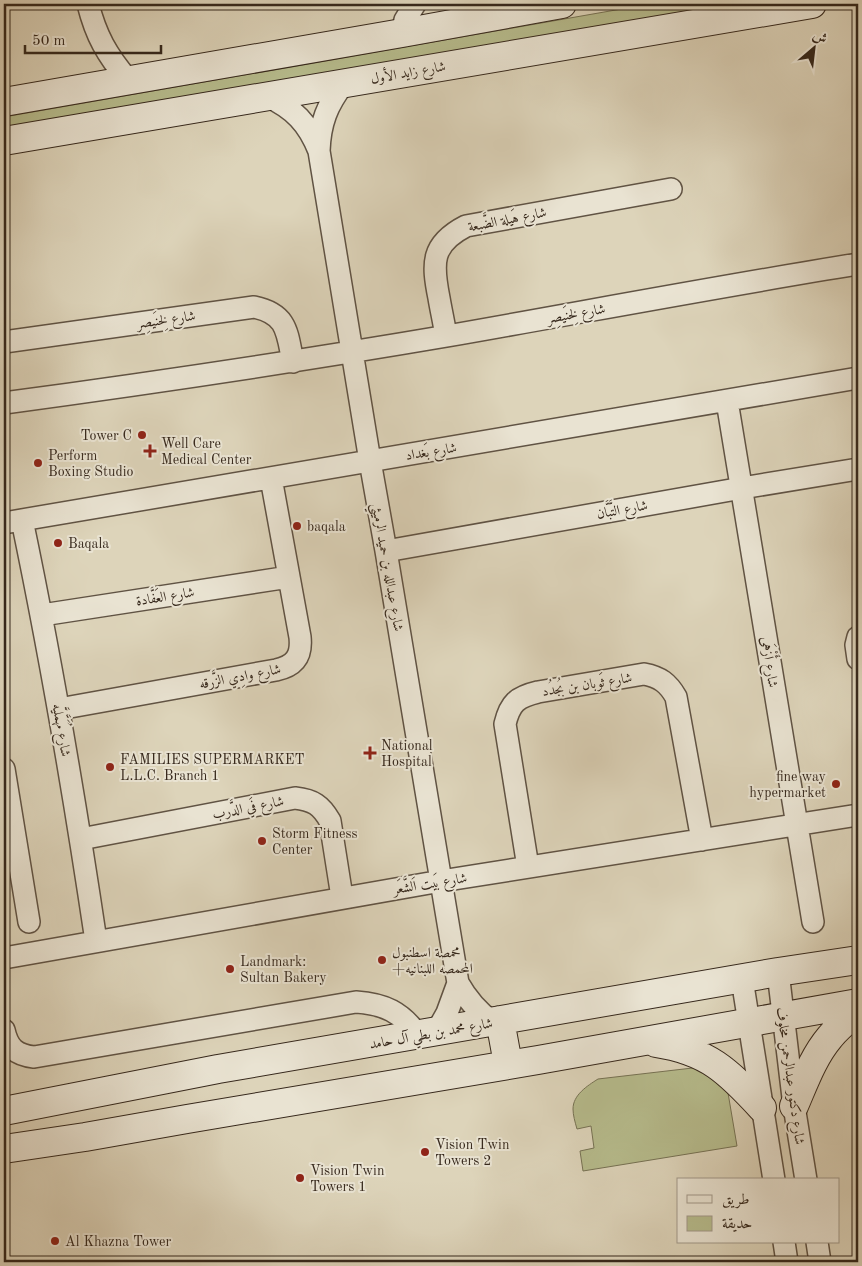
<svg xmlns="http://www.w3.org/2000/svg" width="862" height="1266" font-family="'Old Standard TT',Amiri,serif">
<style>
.green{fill:#b6bb8c;stroke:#767254}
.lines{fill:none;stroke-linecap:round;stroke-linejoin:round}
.street-casing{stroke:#605344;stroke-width:24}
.secondary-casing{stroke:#36281c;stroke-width:30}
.street{stroke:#e9e3d2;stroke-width:21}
.secondary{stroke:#e9e3d2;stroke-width:28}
.poi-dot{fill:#8f2418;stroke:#e9e3d2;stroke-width:2}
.labels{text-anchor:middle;stroke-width:4;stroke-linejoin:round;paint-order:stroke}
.street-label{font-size:14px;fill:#36281c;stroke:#e9e3d2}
.poi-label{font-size:14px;fill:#36281c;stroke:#e9e3d2;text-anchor:start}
</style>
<rect width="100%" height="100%" fill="#ddd4ba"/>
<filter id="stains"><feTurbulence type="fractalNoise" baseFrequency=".004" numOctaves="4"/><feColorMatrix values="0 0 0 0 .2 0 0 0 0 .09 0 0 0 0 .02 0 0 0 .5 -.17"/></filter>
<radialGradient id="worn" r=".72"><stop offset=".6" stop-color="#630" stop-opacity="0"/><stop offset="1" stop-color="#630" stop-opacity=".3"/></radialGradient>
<!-- green -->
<path class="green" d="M650,4H747L4,135V117Z
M701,1067L727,1087L737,1146L583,1171L580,1151L594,1148L591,1126L577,1129C575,1122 573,1115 573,1109C573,1095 587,1086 598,1079Z"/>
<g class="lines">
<defs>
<path id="street" d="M88,4C96,36 107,55 128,80
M402,33L405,20L415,4
M344,83C327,105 320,123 319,151L370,461L386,551L458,983C467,999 477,1011 492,1022
M267,96C294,109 308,123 319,151
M446,336C444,323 441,310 439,298C432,263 431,244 466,226L671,189
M4,342L254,307C288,314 287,333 293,362
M727,401L813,922
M4,403C152,383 300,361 447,336C584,312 721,286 858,264
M22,520C51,659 75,800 96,941
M4,523L858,378
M386,551L742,488L858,469
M42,615L289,577
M858,637L856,645L858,659
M59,709L276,670C295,666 302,656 300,637L271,478
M4,769L29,922
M81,839L295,798C313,800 321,805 330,821L342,897
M528,867L505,724C510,703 517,697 538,692L644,674C660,677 668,683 676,697L702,840
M4,958L441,881L858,815
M778,972L794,1106L806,1180
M742,979L774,1180
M4,1030C8,1048 16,1055 34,1057L356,1002C385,1004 401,1012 418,1035
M437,1031L447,1013L458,983
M784,1242L787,1262
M817,1242L820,1262"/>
<path id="secondary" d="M4,102L402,33L562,4
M4,141L812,4
M500,1020L508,1064
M656,1043C708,1051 728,1071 762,1108
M794,1106C804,1083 813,1057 830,1037C838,1027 848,1019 858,1011
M4,1111L218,1069L778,972L858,960
M4,1149L85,1137L187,1119L538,1060L858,1003"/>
</defs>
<!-- street casing -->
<use href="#street" class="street-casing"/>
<!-- secondary casing -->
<use href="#secondary" class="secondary-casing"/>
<!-- street -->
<use href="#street" class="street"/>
<!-- secondary -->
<use href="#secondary" class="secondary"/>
</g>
<!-- markers -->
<g class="poi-dot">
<circle cx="142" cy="435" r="5"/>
<path d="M147.5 443.5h5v5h5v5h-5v5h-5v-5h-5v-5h5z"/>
<circle cx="38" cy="463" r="5"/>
<circle cx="297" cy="526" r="5"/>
<circle cx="58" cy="543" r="5"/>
<path d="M367.5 745.5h5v5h5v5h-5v5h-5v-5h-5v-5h5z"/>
<circle cx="110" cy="767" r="5"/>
<circle cx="836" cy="784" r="5"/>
<circle cx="262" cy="841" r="5"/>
<circle cx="382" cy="960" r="5"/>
<circle cx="230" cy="969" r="5"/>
<circle cx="425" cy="1152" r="5"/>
<circle cx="300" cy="1178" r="5"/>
<circle cx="55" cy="1241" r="5"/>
</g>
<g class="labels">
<!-- street labels -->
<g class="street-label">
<text transform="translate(408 72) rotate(-10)" y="5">شارع زايد الأول</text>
<text transform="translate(507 219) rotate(-11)" y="5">شارع هَيلة الضَّبعة</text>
<text transform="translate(576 313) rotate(-10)" y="5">شارع لِخنَيصِر</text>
<text transform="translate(166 319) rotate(-8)" y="5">شارع لِخنَيصِر</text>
<text transform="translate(431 451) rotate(-9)" y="5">شارع بَغداد</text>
<text transform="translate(622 509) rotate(-10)" y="5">شارع التَّبَّان</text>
<text transform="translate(388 567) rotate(80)" y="5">شارع عبدالله بن حميد الرميثي</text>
<text transform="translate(165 596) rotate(-9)" y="5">شارع العَفَّادة</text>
<text transform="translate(770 662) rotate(81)" y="5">شارع أَزْهَى</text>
<text transform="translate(240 676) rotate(-11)" y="5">شارع وادِي الزَّرقه</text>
<text transform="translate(587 684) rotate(-9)" y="5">شارع ثَوبان بن بُجدُد</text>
<text transform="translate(62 730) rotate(80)" y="5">شارع مُهَمَّليَّه</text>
<text transform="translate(248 807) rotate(-11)" y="5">شارع فَي الدَّرب</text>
<text transform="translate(430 883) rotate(-9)" y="5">شارع بَيت اَلشَّعَر</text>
<text transform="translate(431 1033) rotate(-10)" y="5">شارع محمد بن بطي آل حامد</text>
<text transform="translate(791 1076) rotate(82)" y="5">شارع دكتور عبدالرحمن مخلوف</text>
</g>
<!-- poi labels -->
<g class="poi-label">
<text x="132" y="440" text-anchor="end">Tower C</text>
<text x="161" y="448">Well Care<tspan x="161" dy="16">Medical Center</tspan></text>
<text x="48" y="460">Perform<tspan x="48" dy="16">Boxing Studio</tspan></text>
<text x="307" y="531">baqala</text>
<text x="68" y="548">Baqala</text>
<text x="381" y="750">National<tspan x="381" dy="16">Hospital</tspan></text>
<text x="120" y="764">FAMILIES SUPERMARKET<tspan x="120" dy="16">L.L.C. Branch 1</tspan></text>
<text x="826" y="781" text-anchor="end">fine way<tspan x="826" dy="16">hypermarket</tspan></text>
<text x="272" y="838">Storm Fitness<tspan x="272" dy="16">Center</tspan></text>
<text x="392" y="957">محمصة اسطنبول<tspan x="392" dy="16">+المحمصه اللبنانيه</tspan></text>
<text x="240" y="966">Landmark:<tspan x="240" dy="16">Sultan Bakery</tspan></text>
<text x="435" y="1149">Vision Twin<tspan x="435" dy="16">Towers 2</tspan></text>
<text x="310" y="1175">Vision Twin<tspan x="310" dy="16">Towers 1</tspan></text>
<text x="65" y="1246">Al Khazna Tower</text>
</g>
</g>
<!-- margin -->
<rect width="862" height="1266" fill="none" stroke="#ddd4ba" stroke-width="20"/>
<rect x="5" y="5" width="852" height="1256" fill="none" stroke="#36281c" stroke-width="2.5"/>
<rect x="10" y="10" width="842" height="1246" fill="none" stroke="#36281c"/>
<!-- legend -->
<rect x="677" y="1178" width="162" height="65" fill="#e9e3d2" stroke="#a19889"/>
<rect x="687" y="1195" width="25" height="8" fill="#e9e3d2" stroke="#a19889"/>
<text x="722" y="1204" font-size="15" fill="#36281c">طريق</text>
<rect x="687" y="1216" width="25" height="15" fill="#b6bb8c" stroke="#a19889"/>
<text x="722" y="1228" font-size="15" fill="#36281c">حديقة</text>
<!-- north arrow -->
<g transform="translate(814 48) rotate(28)" stroke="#e9e3d2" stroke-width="4" paint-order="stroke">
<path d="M0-4L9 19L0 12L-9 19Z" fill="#36281c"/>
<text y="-8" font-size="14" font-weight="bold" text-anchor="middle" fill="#36281c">ش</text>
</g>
<!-- scale -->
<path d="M25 45v8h136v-8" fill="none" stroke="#36281c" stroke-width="2.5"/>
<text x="32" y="45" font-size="15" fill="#36281c" stroke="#e9e3d2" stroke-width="4" paint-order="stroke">50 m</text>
<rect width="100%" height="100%" filter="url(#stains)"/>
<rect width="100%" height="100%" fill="url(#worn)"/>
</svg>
